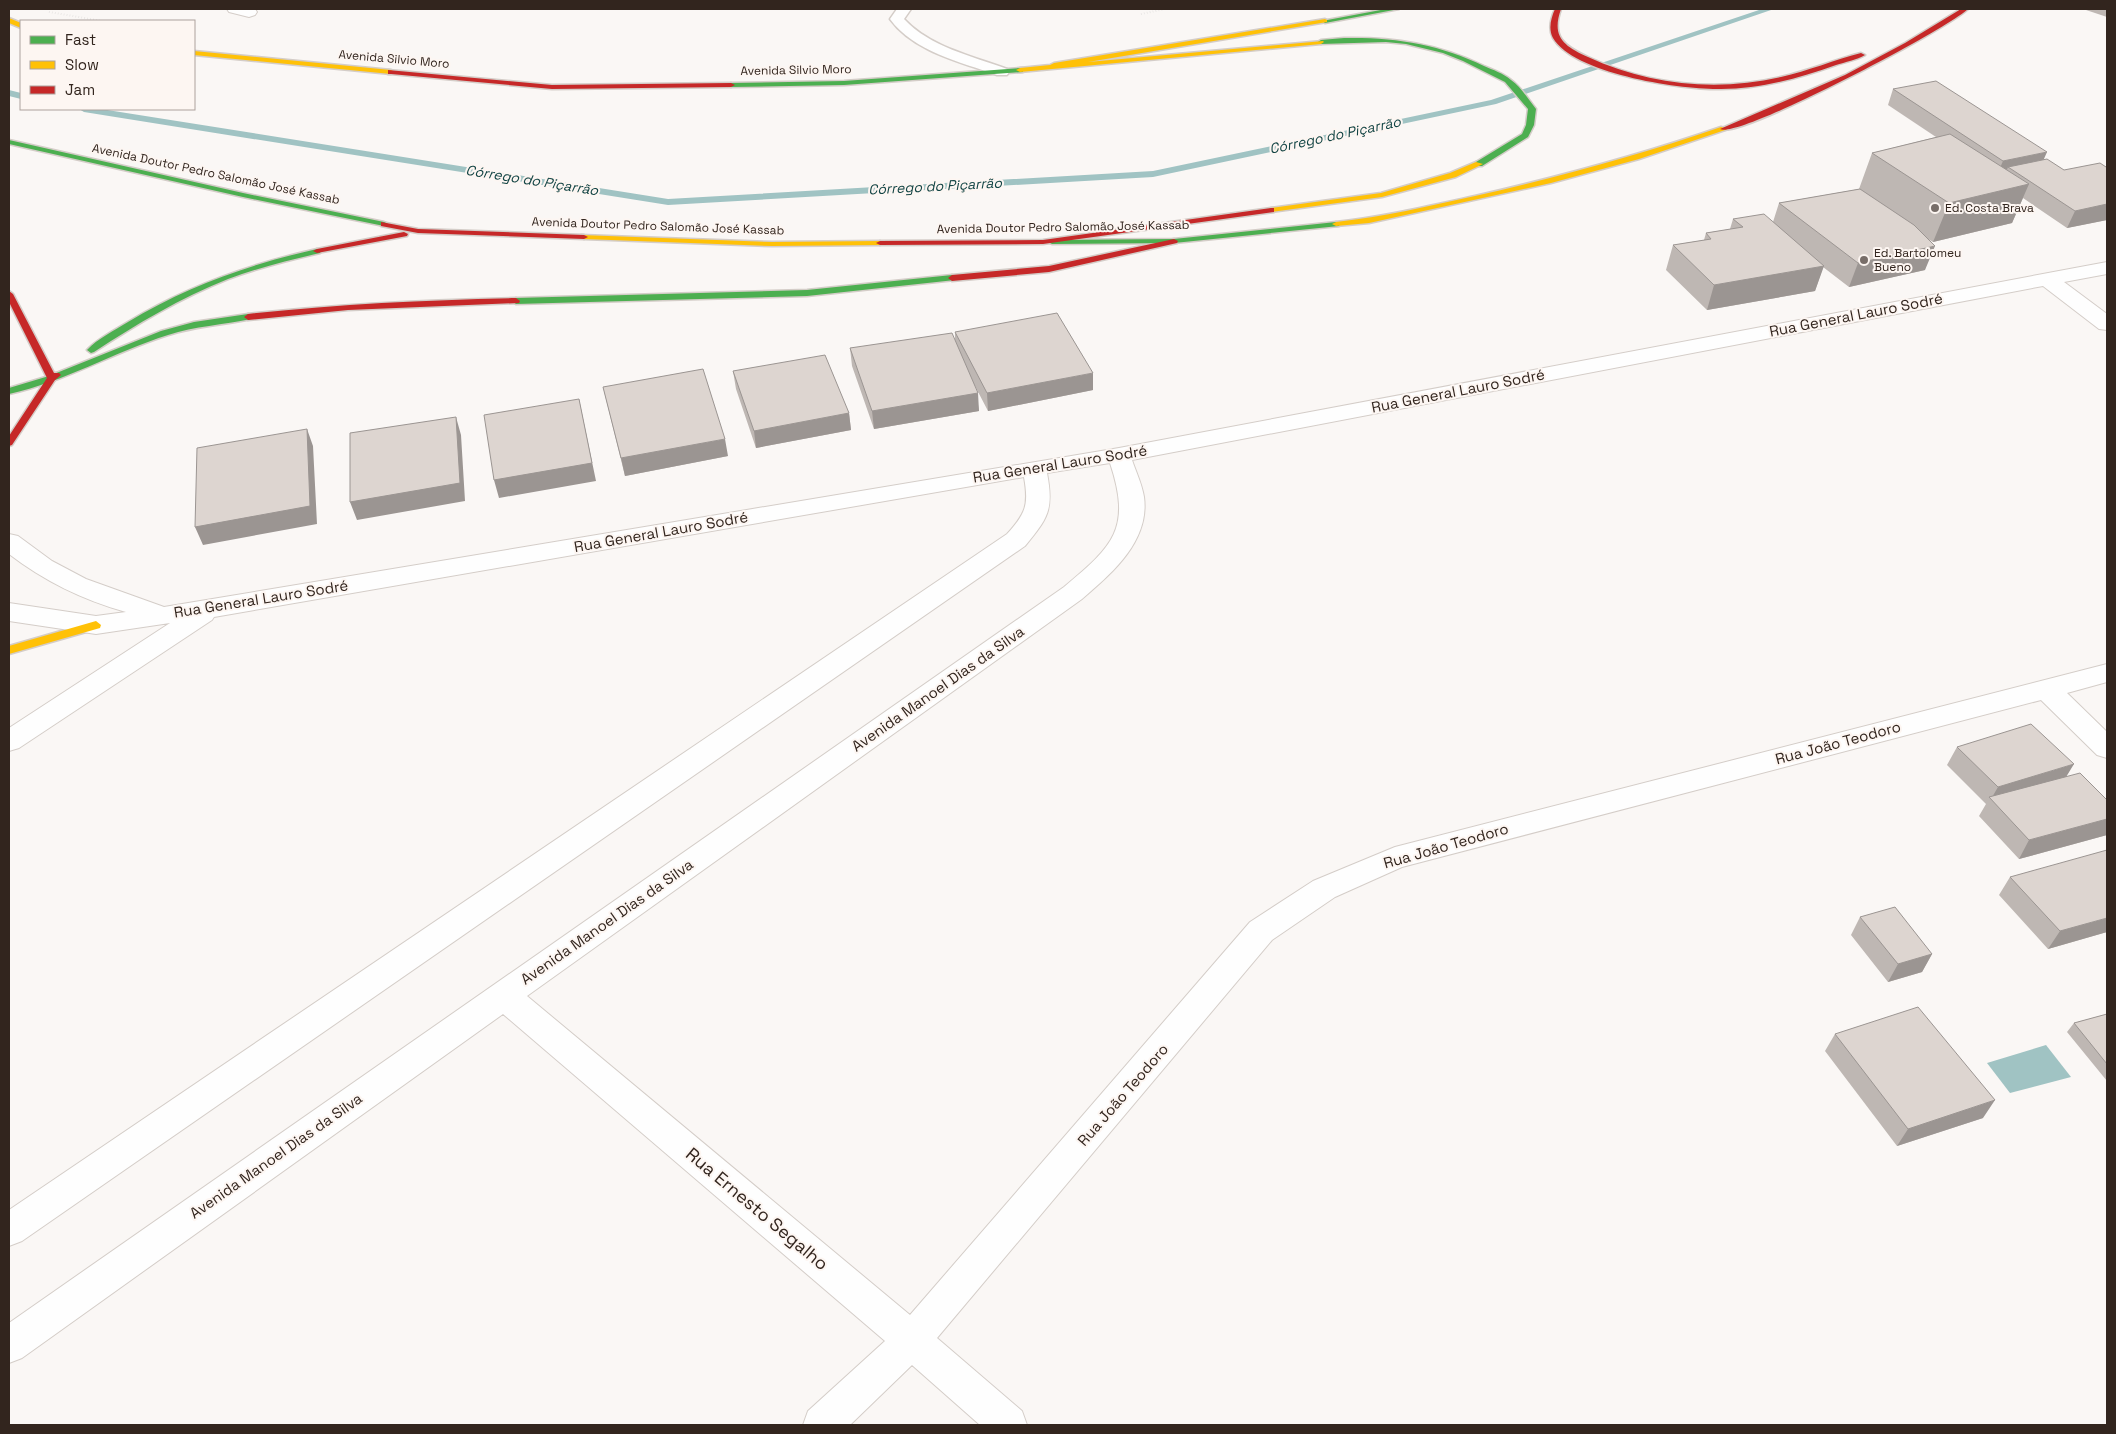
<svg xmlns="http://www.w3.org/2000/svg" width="2116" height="1434" font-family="'Space Grotesk',sans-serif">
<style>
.water{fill:#a0c3c3}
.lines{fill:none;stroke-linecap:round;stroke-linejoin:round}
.stream{fill:#a0c3c3;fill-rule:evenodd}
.lane-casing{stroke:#d4cdc8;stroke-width:3}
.street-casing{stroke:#d4cdc8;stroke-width:2}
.fast-casing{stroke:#d4cdc8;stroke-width:3}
.slow-casing{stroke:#d4cdc8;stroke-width:3}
.jam-casing{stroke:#d4cdc8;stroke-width:3}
.path{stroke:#dcdad9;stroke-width:2;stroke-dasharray:0.5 2.5;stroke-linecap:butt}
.lane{fill:#fefefe;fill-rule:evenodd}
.street{fill:#fefefe;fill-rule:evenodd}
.fast{fill:#4caf50;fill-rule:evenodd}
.slow{fill:#ffc107;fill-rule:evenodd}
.jam{fill:#c62828;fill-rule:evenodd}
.wall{fill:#beb7b3}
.shaded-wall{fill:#9b9592}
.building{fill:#ddd5d0;stroke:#9b9592}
.poi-dot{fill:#786e69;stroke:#fdf6f2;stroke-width:2}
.labels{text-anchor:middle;stroke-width:4;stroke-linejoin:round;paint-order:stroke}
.far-street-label{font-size:12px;fill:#32251e;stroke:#fdf6f2}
.far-poi-label{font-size:12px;fill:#32251e;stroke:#fdf6f2;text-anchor:start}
.far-water-label{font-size:14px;font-style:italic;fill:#124444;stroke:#fdf6f2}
.street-label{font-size:15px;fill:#32251e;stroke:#fdf6f2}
.near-street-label{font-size:18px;fill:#32251e;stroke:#fdf6f2}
</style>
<rect width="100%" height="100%" fill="#faf7f5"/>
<!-- water -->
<path class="water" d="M2046,1045L2071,1077L2010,1093L1987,1063Z"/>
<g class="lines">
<!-- stream -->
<path class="stream" d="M1762,9H1774L1496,104L1153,177L668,205L84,112L79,109H101L668,199L1153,171L1491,100Z
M9,90L21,93V99L9,96Z"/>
<defs>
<path id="lane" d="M897,9H911L904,19C930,47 972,56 1007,69L1009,72L1007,75H997C961,62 914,52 890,19Z"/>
<path id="street" d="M227,9H255L257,12L255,15L249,17L229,12Z
M2107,262V274L2064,282L2107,314V330L2099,329L2043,286L1132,460C1136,472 1142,484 1144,497C1150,541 1112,573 1082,599L527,996L910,1315L1250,922L1313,881L1395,847L2107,664V682L2067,693L2107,732V758L2097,755L2041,700L1402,867L1335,897L1272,940L937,1338L1022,1411L1027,1425H980L912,1365L850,1425H803L808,1411L885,1341L503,1014L22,1358L9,1363V1323L1064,587C1113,546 1132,529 1110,463L1047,473C1054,510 1048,518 1025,546L22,1241L9,1246V1210L1007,534C1026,513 1029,505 1024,477L214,617L212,620L19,748L9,751V728L170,623L96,634L9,621V603L96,616L126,612C83,600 44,581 9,554V534L18,536L52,561L86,579L164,607L1119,448Z"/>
<path id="fast" d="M1386,9H1399L1325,23L1322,21Z
M1344,38C1394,37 1439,44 1484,66C1493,70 1503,73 1511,80C1521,87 1528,99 1536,109L1534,125L1528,137L1482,166H1476V162L1522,134L1526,125L1528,109L1505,82L1463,61L1443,53L1406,44L1386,42L1321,44L1318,42L1321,40Z
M1020,68H1023V72L844,85L731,87L727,85L731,83L844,81Z
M9,140L243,193L384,222L388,224L384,226L243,197L9,144Z
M1336,222L1340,224L1339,226L1174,243L1052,244L1048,242L1052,240L1174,239Z
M317,249L321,251L320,253C289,260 258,268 228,279C180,298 137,324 94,352L91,353L87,350C97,339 115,330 128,322C187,286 250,264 317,249Z
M952,275L956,278L955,280L807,296L516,304L512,301L516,298L807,290Z
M248,314L251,315V319C223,325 195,326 168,335C114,352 64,382 9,394V388L49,376L161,331L194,322Z"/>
<path id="slow" d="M9,18L21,23V28L9,23Z
M1325,19L1327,20V22L1088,62L1323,41L1324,42L1321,44L1020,72L1016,70L1020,68L1050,65L1054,63Z
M194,51L391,70L395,72L391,74L194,55Z
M1721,127L1728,129L1639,159L1551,183L1369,223L1336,226L1332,224L1336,222C1383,217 1429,206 1475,196C1558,177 1640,155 1721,127Z
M1476,162L1483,164L1456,177L1382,197L1271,212L1267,210L1271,208L1381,193L1450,173Z
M581,235L772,242L880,241L884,243L880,245L772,246L584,239L580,237Z
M96,621L101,625L100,628L9,654V646Z"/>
<path id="jam" d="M1555,9H1561C1551,37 1564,46 1588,57C1648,85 1717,92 1781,77C1808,71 1834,60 1861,53L1865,55C1857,60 1845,62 1836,65C1799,78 1761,89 1721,89C1682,90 1574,74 1553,38C1548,29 1551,18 1555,9Z
M1961,9H1968C1946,30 1737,140 1720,129L1845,75L1905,43Z
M388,70L552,85L731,83L735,85L731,87L552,89L391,74H388Z
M1271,208H1274V212L1043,244L880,245L876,243L880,241L1043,240Z
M381,222L418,229L584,235L588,237L584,239L418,233L381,226Z
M404,232L408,234L407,236L317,253L313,251L317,249Z
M1174,239L1178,241L1177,243L1049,272L952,281L948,278L952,275L1049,266Z
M9,291L13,294L54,373H59L61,375L55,380L12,445L9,446V436L47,378L9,302Z
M516,298L520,301L519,303L348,310L248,320L244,317L248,314C337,304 426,300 516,298Z"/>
</defs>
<!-- lane casing -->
<use href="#lane" class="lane-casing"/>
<!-- street casing -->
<use href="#street" class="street-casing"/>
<!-- fast casing -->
<use href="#fast" class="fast-casing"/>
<!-- slow casing -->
<use href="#slow" class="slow-casing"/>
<!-- jam casing -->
<use href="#jam" class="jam-casing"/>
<!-- path -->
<path class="path" d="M49,12L102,21
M1141,14L1165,9"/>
<!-- lane -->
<use href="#lane" class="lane"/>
<!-- street -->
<use href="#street" class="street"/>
<!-- fast -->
<use href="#fast" class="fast"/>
<!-- slow -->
<use href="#slow" class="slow"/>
<!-- jam -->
<use href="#jam" class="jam"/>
</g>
<!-- wall -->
<path class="wall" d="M2087,9H2107V17L2086,10Z
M1893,89L2044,160L2064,170L2107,167V220L2067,228L2023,198L2012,223L1933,242L1928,239L1925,270L1849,287L1823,267L1815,291L1707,310L1666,270L1673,245L1704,240L1706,233L1730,229L1733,219L1773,222L1779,203L1859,189L1872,153L1936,137L1888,105Z
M955,332L1093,390L988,411L975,386L979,411L874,429L852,366L850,348L955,341Z
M733,371L849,413L851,430L756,448L736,389Z
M603,387L728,456L625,476Z
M1957,747L2066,777L2107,800V835L2019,859L1979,816L1986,804L1947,765Z
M2010,877L2107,932L2048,949L1999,895Z
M1860,917L1932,954L1922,972L1888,982L1851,935Z
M2107,1014V1081L2067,1032L2074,1023Z
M1835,1034L1983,1118L1897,1146L1825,1051Z"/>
<!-- shaded-wall -->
<path class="shaded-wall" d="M2047,152L2040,168L2008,167L2005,175L1996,177L2003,161Z
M2029,184L2012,223L1933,242L1949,203Z
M2107,204V220L2067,228L2075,211Z
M1935,246L1925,270L1849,287L1858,263Z
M1824,266L1815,291L1707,310L1714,285Z
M1093,373V390L988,411L987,393Z
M978,393L979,411L874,429L872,411Z
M579,399L596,481L499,498L494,480Z
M849,413L851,430L756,448L754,431Z
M456,417L461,435L465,501L357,520L350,502Z
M307,429L313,446L317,524L203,545L195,527Z
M725,439L728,456L625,476L621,458Z
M2074,764L2063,782L1991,799L1998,787Z
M2107,819V835L2019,859L2029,840Z
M2107,918V932L2048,949L2060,931Z
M1932,954L1922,972L1888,982L1898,964Z
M1995,1100L1983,1118L1897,1146L1908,1129Z"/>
<!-- building -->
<path class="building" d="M1936,81L2047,152L2003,161L1893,89Z
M1950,134L2029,184L1949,203L1872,153Z
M2047,159L2064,170L2100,163L2106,167H2107V204L2075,211L2008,167Z
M1860,189L1914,225L1935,246L1858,263L1779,203Z
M1764,214L1824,266L1714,285L1673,245L1711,239L1706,233L1743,227L1733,219Z
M1057,313L1093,373L987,393L955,332Z
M952,333L978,393L872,411L850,348Z
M825,355L849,413L754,431L733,371Z
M703,369L725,439L621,458L603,387Z
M579,399L592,463L494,480L484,415Z
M456,417L460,483L350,502V433Z
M307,429L310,506L195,527L197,448Z
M2031,724L2074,764L1998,787L1957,747Z
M2080,773L2107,800V819L2029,840L1989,797Z
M2107,850V918L2060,931L2010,877Z
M1895,907L1932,954L1898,964L1860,917Z
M1918,1007L1995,1100L1908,1129L1835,1034Z
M2107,1014V1064L2074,1023Z"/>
<!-- markers -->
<g class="poi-dot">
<circle cx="1935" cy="208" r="5"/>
<circle cx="1864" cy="260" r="5"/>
</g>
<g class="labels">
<!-- far-street labels -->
<g class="far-street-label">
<text transform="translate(394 59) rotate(5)" y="4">Avenida Silvio Moro</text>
<text transform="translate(796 70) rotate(-1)" y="4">Avenida Silvio Moro</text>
<text transform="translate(216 174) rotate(12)" y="4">Avenida Doutor Pedro Salomão José Kassab</text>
<text transform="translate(658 226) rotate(2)" y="4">Avenida Doutor Pedro Salomão José Kassab</text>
<text transform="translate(1063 227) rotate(-1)" y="4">Avenida Doutor Pedro Salomão José Kassab</text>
</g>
<!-- far-poi labels -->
<g class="far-poi-label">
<text x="1945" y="212">Ed. Costa Brava</text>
<text x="1874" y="257">Ed. Bartolomeu<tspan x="1874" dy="14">Bueno</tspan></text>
</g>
<!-- far-water labels -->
<g class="far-water-label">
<text transform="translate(1335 135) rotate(-12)" y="5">Córrego do Piçarrão</text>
<text transform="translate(532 180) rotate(9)" y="5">Córrego do Piçarrão</text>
<text transform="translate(935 186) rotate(-3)" y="5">Córrego do Piçarrão</text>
</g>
<!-- street labels -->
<g class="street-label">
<text transform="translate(1856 315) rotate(-11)" y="5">Rua General Lauro Sodré</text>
<text transform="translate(1458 391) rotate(-11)" y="5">Rua General Lauro Sodré</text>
<text transform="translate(1060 464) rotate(-9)" y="5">Rua General Lauro Sodré</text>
<text transform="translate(661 532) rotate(-10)" y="5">Rua General Lauro Sodré</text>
<text transform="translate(261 599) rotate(-9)" y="5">Rua General Lauro Sodré</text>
<text transform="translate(938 689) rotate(-35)" y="5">Avenida Manoel Dias da Silva</text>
<text transform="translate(1838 743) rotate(-15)" y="5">Rua João Teodoro</text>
<text transform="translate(1446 846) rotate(-16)" y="5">Rua João Teodoro</text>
<text transform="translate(607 922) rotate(-35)" y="5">Avenida Manoel Dias da Silva</text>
<text transform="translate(1123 1095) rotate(-49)" y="5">Rua João Teodoro</text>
<text transform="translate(276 1156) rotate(-35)" y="5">Avenida Manoel Dias da Silva</text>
</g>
<!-- near-street labels -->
<g class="near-street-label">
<text transform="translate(757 1209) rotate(40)" y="6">Rua Ernesto Segalho</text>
</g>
</g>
<!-- border -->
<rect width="2116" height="1434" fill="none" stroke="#32251e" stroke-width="20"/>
<!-- legend -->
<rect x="20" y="20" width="175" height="90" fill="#fdf6f2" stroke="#aca29d"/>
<rect x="30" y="36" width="25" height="8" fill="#4caf50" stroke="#aca29d"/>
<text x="65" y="45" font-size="15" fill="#32251e">Fast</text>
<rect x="30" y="61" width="25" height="8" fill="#ffc107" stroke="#aca29d"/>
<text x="65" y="70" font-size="15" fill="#32251e">Slow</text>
<rect x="30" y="86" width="25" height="8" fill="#c62828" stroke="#aca29d"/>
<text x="65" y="95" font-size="15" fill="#32251e">Jam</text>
</svg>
